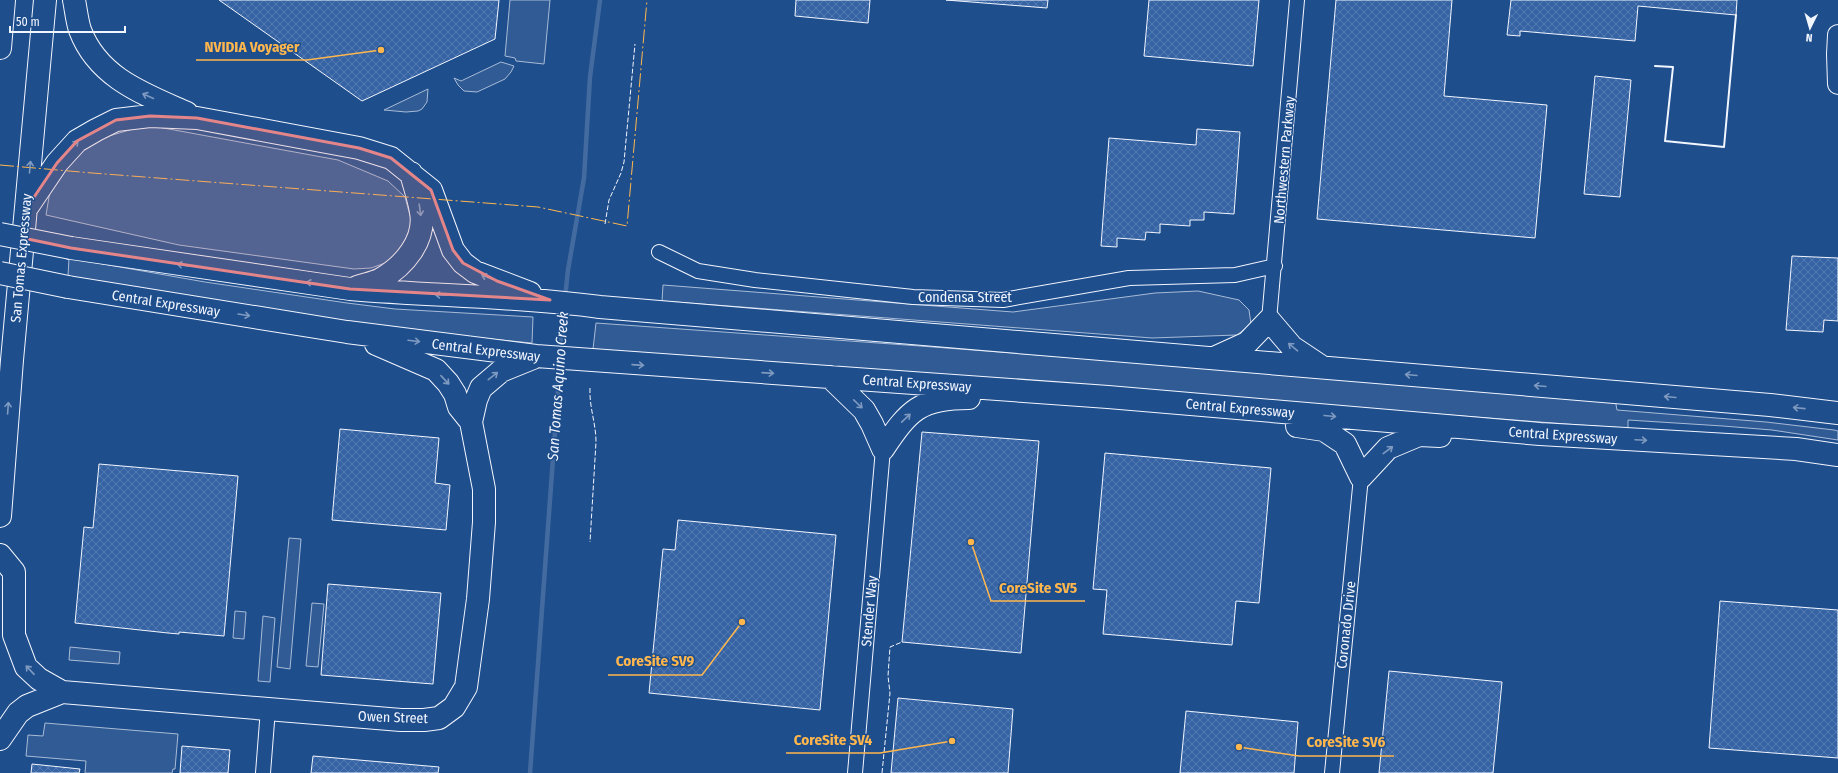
<svg xmlns="http://www.w3.org/2000/svg" width="1838" height="773" font-family="'Fira Sans Condensed',sans-serif">
<style>
.built{fill:#305b95;stroke:#a8bbd7}
.lines{fill:none;stroke-linecap:round;stroke-linejoin:round}
.stream{stroke:#446ba0;stroke-width:4.5}
.building{fill:url(#building-cross-hatch);stroke:#f2f6ff}
.minor-casing{stroke:#f2f6ff;stroke-width:16}
.secondary-casing{stroke:#f2f6ff;stroke-width:22}
.trunk-casing{stroke:#f2f6ff;stroke-width:24}
.minor{stroke:#1f4e8c;stroke-width:14}
.secondary{stroke:#1f4e8c;stroke-width:20}
.trunk{stroke:#1f4e8c;stroke-width:22}
.trunk-bridge-casing{stroke:#f2f6ff;stroke-width:24;stroke-linecap:butt}
.trunk-bridge{stroke:#1f4e8c;stroke-width:22}
.fence{stroke:#f2f6ff;stroke-width:1;stroke-dasharray:5 2;stroke-linecap:butt}
.wall{stroke:#f2f6ff;stroke-width:2}
.power{stroke:#ffb74d;stroke-width:1;stroke-dasharray:14 3 2 3;stroke-linecap:butt}
.oneway{stroke:#7e9ac0}
.marked{fill:#e38589;fill-opacity:0.2;stroke:#e38589;stroke-width:3;stroke-linejoin:round}
.labels{text-anchor:middle;stroke-width:3;stroke-linejoin:round;paint-order:stroke}
.street-label{font-size:14px;fill:#f2f6ff;stroke:#1f4e8c}
.water-label{font-size:15px;font-style:italic;fill:#f2f6ff;stroke:#1f4e8c}
.leader{fill:none;stroke:#ffb74d;stroke-width:1.5}
.callout-dot{fill:#ffb74d;stroke:#1f4e8c;stroke-width:1.5}
.callout-label{font-size:15px;text-anchor:middle;font-weight:bold;fill:#ffb74d;stroke:#1f4e8c;stroke-width:3;stroke-linejoin:round;paint-order:stroke}
</style>
<defs>
<pattern id="building-cross-hatch" width="8" height="8" patternUnits="userSpaceOnUse"><rect width="8" height="8" fill="#3563a3"/><path d="M0 0l8 8M0 8l8-8" fill="none" stroke="#537ab1"/></pattern>
</defs>
<rect width="100%" height="100%" fill="#1f4e8c"/>
<!-- built -->
<path class="built" d="M510,0H550L544,64L516,61L515,58L505,56Z
M501,62L514,66L511,72L505,79L477,92L464,91L458,85L454,78L461,81Z
M428,89L427,102L422,109L418,111L406,112L384,110Z
M147,125L338,160L388,181L405,197L412,223L405,244L388,262L371,268L354,269L179,245L46,215L50,191L68,163L88,142Z
M69,258L205,282L347,303L395,309L533,317L532,343L449,335L294,315L90,280L68,276Z
M663,285L1013,312L1155,293L1198,291L1239,300L1249,310L1251,324L1237,335L1152,338L662,301Z
M596,323L920,346L1615,399L1617,410L1766,422L1834,430L1838,431V440L1772,430L1723,426L1628,420V428L1579,425L593,349Z
M289,538L301,539L290,669L277,667Z
M312,603L324,604L318,667L306,666Z
M235,611L246,612L244,639L233,638Z
M263,616L275,618L270,682L258,681Z
M70,647L120,652L119,664L69,660Z
M45,723L178,734L175,769H173L172,773H85L86,761L26,756L28,735L43,736Z"/>
<g class="lines">
<!-- stream -->
<path class="stream" d="M565,298L568,270L584,178L590,77L600,0
M560,352L564,309
M530,773L560,363"/>
</g>
<!-- building -->
<path class="building" d="M219,0H499L495,39L362,101Z
M796,0H870L868,23L795,16Z
M946,0H1048L1047,8Z
M1149,0H1259L1253,66L1144,56Z
M1336,0H1452L1444,96L1547,105L1535,238L1317,219Z
M1511,0H1737L1736,15L1638,6L1635,41L1520,31V36L1507,35Z
M1595,76L1631,80L1620,197L1584,194Z
M1197,129L1240,132L1234,214L1204,212V220H1190V226L1160,224V233L1146,232L1145,240L1117,238V247L1101,246L1109,138L1196,145Z
M1792,256L1838,258V321L1824,320L1823,332L1786,330Z
M340,429L439,438L435,483L450,485L446,530L332,520Z
M922,432L1039,441L1021,653L902,642Z
M1105,453L1271,468L1259,603L1236,601L1232,645L1103,634L1107,590L1093,589Z
M99,464L238,476L224,636L179,632V634L168,633L75,623L84,527L93,528Z
M678,520L836,535L820,710L649,693L663,549L675,550Z
M328,584L441,593L433,684L321,675Z
M1720,601L1838,610V758L1709,748Z
M1389,671L1502,682L1493,773H1379Z
M898,698L1013,709L1008,773H891Z
M1186,711L1298,722L1294,773H1180Z
M182,746L230,750L228,773H180Z
M313,756L439,767L438,773H311Z
M32,764L80,769L79,773H31Z"/>
<g class="lines">
<defs>
<path id="minor" d="M659,252L698,271L755,280L913,297L1003,300L1129,278L1235,275L1275,266
M1269,320L1297,0
M263,773L268,709
M855,773L883,449
M1332,773L1361,477"/>
<path id="secondary" d="M1838,35L1837,54L1838,84"/>
<path id="trunk" d="M74,0C76,10 77,21 80,30C98,78 144,94 187,113
M0,48L4,0
M26,209L57,163L77,141L96,130L116,120L150,116L197,118L359,148L391,158L431,190L453,250L463,263L475,272L530,293
M71,248L350,289C434,296 517,296 600,307L1770,405L1838,413
M68,287L347,332L536,356L1108,397L1540,434L1796,449L1838,455
M357,287C365,284 374,283 381,279C404,266 426,240 421,212C419,199 414,185 411,173
M376,344L436,370L448,383L455,394L459,407L471,422
M1214,358L1247,343L1269,320L1292,347L1322,367
M830,377L864,410L872,424L883,449
M1297,426L1324,430L1345,444L1361,477L1388,448L1419,435L1440,436
M883,449C909,410 920,398 969,398
M0,516L12,360L45,0
M0,555L14,572V635L26,667L39,679L62,692
M0,739L18,713L27,706L62,692L401,720H424L439,718L454,707L466,687L478,599L484,522V489L471,422L476,400L481,388L501,371L533,358"/>
</defs>
<!-- minor casing -->
<use href="#minor" class="minor-casing"/>
<!-- secondary casing -->
<use href="#secondary" class="secondary-casing"/>
<!-- trunk casing -->
<use href="#trunk" class="trunk-casing"/>
<!-- minor -->
<use href="#minor" class="minor"/>
<!-- secondary -->
<use href="#secondary" class="secondary"/>
<!-- trunk -->
<use href="#trunk" class="trunk"/>
<defs>
<path id="trunk-bridge" d="M0,234L71,248
M0,273L68,287"/>
</defs>
<!-- trunk-bridge casing -->
<use href="#trunk-bridge" class="trunk-bridge-casing"/>
<!-- trunk-bridge -->
<use href="#trunk-bridge" class="trunk-bridge"/>
<!-- fence -->
<path class="fence" d="M605,224L609,200L621,173L624,162L635,44
M590,388C589,407 596,423 596,442L590,542
M882,773L890,693L888,676L890,647L902,642"/>
<!-- wall -->
<path class="wall" d="M1655,66L1673,67L1665,141L1724,147L1736,15"/>
<!-- power -->
<path class="power" d="M0,165L92,173L538,207L627,226L647,0"/>
</g>
<!-- one-way arrows -->
<defs><path id="oneway-shaft" d="M-6 0H5M1.5-3L5.5 0L1.5 3" fill="none" stroke-width="1.6" stroke-linecap="round" stroke-linejoin="round"/></defs>
<g class="oneway">
<use href="#oneway-shaft" transform="translate(148 96) rotate(-156)"/>
<use href="#oneway-shaft" transform="translate(74 145) rotate(-45)"/>
<use href="#oneway-shaft" transform="translate(30 167) rotate(-85)"/>
<use href="#oneway-shaft" transform="translate(420 210) rotate(82)"/>
<use href="#oneway-shaft" transform="translate(183 265) rotate(-172)"/>
<use href="#oneway-shaft" transform="translate(487 277) rotate(-159)"/>
<use href="#oneway-shaft" transform="translate(312 283) rotate(-172)"/>
<use href="#oneway-shaft" transform="translate(441 295) rotate(-177)"/>
<use href="#oneway-shaft" transform="translate(244 315) rotate(9)"/>
<use href="#oneway-shaft" transform="translate(414 341) rotate(7)"/>
<use href="#oneway-shaft" transform="translate(1293 347) rotate(-140)"/>
<use href="#oneway-shaft" transform="translate(638 365) rotate(4)"/>
<use href="#oneway-shaft" transform="translate(768 373) rotate(4)"/>
<use href="#oneway-shaft" transform="translate(1411 375) rotate(-175)"/>
<use href="#oneway-shaft" transform="translate(493 376) rotate(-38)"/>
<use href="#oneway-shaft" transform="translate(445 380) rotate(47)"/>
<use href="#oneway-shaft" transform="translate(1540 386) rotate(-175)"/>
<use href="#oneway-shaft" transform="translate(1670 397) rotate(-175)"/>
<use href="#oneway-shaft" transform="translate(858 404) rotate(44)"/>
<use href="#oneway-shaft" transform="translate(8 408) rotate(-86)"/>
<use href="#oneway-shaft" transform="translate(1799 408) rotate(-174)"/>
<use href="#oneway-shaft" transform="translate(1330 416) rotate(5)"/>
<use href="#oneway-shaft" transform="translate(906 418) rotate(-43)"/>
<use href="#oneway-shaft" transform="translate(1641 440) rotate(3)"/>
<use href="#oneway-shaft" transform="translate(1388 450) rotate(-37)"/>
<use href="#oneway-shaft" transform="translate(30 670) rotate(-133)"/>
</g>
<!-- marked area -->
<path class="marked" d="M150,116L197,118L359,148L391,158L431,190L453,250L463,263L497,281L550,300L350,289L71,248L23,238L26,209L57,163L77,141L116,120Z"/>
<g class="labels">
<!-- street labels -->
<g class="street-label">
<text transform="translate(1284 160) rotate(-85)" y="5">Northwestern Parkway</text>
<text transform="translate(21 258) rotate(-85)" y="5">San Tomas Expressway</text>
<text x="965" y="302">Condensa Street</text>
<text transform="translate(166 303) rotate(9)" y="5">Central Expressway</text>
<text transform="translate(486 350) rotate(7)" y="5">Central Expressway</text>
<text transform="translate(917 383) rotate(4)" y="5">Central Expressway</text>
<text transform="translate(1240 408) rotate(5)" y="5">Central Expressway</text>
<text transform="translate(1563 435) rotate(4)" y="5">Central Expressway</text>
<text transform="translate(869 611) rotate(-85)" y="5">Stender Way</text>
<text transform="translate(1346 625) rotate(-84)" y="5">Coronado Drive</text>
<text transform="translate(393 717) rotate(2)" y="5">Owen Street</text>
</g>
<!-- water labels -->
<g class="water-label">
<text transform="translate(558 386) rotate(-86)" y="5">San Tomas Aquino Creek</text>
</g>
</g>
<!-- callouts -->
<path class="leader" d="M381 50L307 60H196M971 542L991 601H1085M742 622L702 675H608M952 741L880 753H786M1239 747L1299 756H1394"/>
<g class="callout-dot">
<circle cx="381" cy="50" r="4"/>
<circle cx="971" cy="542" r="4"/>
<circle cx="742" cy="622" r="4"/>
<circle cx="952" cy="741" r="4"/>
<circle cx="1239" cy="747" r="4"/>
</g>
<g class="callout-label">
<text x="252" y="52">NVIDIA Voyager</text>
<text x="1038" y="593">CoreSite SV5</text>
<text x="655" y="666">CoreSite SV9</text>
<text x="833" y="745">CoreSite SV4</text>
<text x="1346" y="747">CoreSite SV6</text>
</g>
<!-- north arrow -->
<g transform="translate(1810 28) rotate(185)" stroke="#1f4e8c" stroke-width="3" paint-order="stroke">
<path d="M0-3L7 15L0 10L-7 15Z" fill="#f2f6ff"/>
<text y="-6" font-size="11" font-weight="bold" text-anchor="middle" fill="#f2f6ff">N</text>
</g>
<!-- scale -->
<path d="M10 26v6h115v-6" fill="none" stroke="#f2f6ff" stroke-width="2"/>
<text x="16" y="26" font-size="12" fill="#f2f6ff" stroke="#1f4e8c" stroke-width="3" paint-order="stroke">50 m</text>
</svg>
